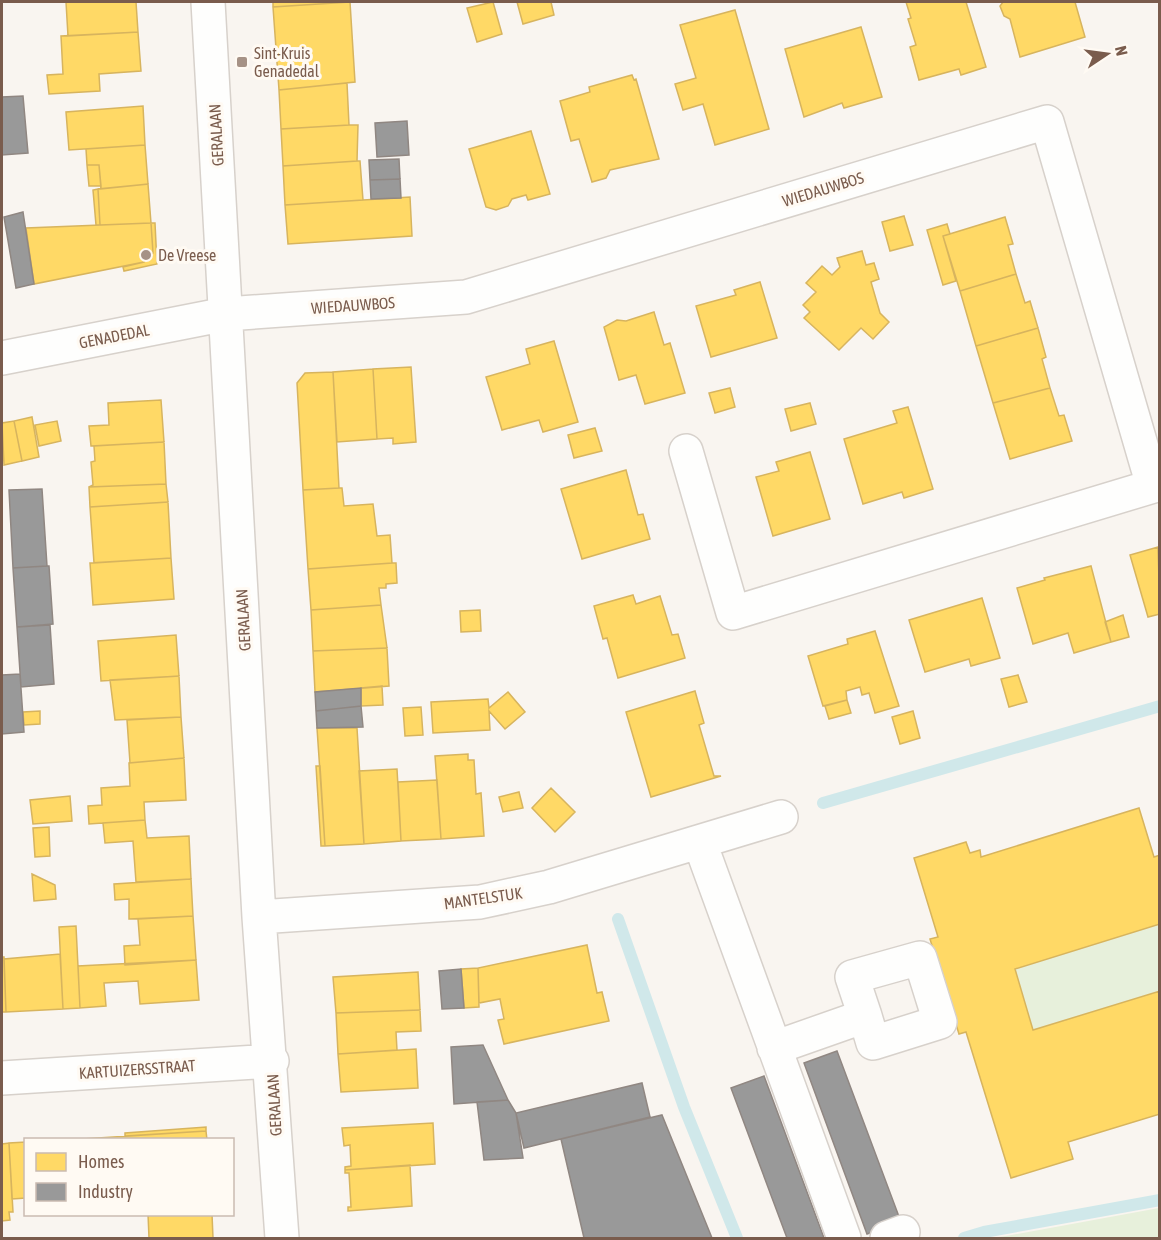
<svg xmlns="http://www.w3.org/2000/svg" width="1161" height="1240" font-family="'Asap Condensed',sans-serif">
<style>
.green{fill:#e7f0db}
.homes{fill:#ffd966;stroke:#d7b45e;stroke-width:1.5}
.industry{fill:#999;stroke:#908782;stroke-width:1.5}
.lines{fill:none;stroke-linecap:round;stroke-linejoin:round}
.stream{stroke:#d0e8ea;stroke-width:12}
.minor-casing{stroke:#d7d1cb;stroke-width:36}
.minor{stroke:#fefefd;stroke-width:33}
.poi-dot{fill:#a69286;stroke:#fffaf3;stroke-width:2}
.labels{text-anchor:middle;stroke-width:6;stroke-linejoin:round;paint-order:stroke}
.poi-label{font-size:16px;fill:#7a5c4d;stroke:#fffaf3;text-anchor:start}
.street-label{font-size:16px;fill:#7a5c4d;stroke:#fffaf3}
</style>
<rect width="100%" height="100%" fill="#f9f5f0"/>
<!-- green -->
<path class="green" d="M1159,924V991L1033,1030L1015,969Z
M1159,1208V1238H991L1006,1236Z"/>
<!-- homes -->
<path class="homes" d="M66,2H136L138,32L68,36Z
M273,2H350L273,7Z
M350,2L355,82L279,90L273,7Z
M493,2L502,34L477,42L467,8Z
M517,2H551L554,15L523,24Z
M906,2H966L986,67L961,75L959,69L919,80L910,47L916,45L908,19L911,18Z
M1003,2H1075L1085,37L1020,57L1010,19L1004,16L1000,6Z
M735,10L769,129L715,145L703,104L683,110L675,84L696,78L680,25Z
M861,27L882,97L844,108L842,103L804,117L785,49Z
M138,32L141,71L99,74L100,91L49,94L47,75L63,74L61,36Z
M632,75L634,80L636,79L659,159L610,170L606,178L592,182L579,139L571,141L560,101L590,92L589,87Z
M347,83L349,125L281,129L279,90Z
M143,106L145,145L69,150L66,112Z
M349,125H358L357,161L283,166L281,129Z
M531,131L550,194L528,200L526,195L512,199L508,206L496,210L486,207L469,149Z
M145,145L148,184L101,189L99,165H87L86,149Z
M357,161H360L363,200L285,205L283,166Z
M87,165H99L101,186H89Z
M148,184L151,223L100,225L98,189Z
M98,189L100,225H96L93,190Z
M410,197L412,236L288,244L285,205Z
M904,216L913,245L890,251L882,222Z
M1005,217L1013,244L1008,245L1016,274L960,291L943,236Z
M151,223H155L157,264L124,271L123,267L144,262L153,253Z
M151,223L153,253L144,262L34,284L26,228Z
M947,224L950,234L943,236L956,281L943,285L927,230Z
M862,251L866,265L874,263L879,279L871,282L880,313L889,322L873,339L861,328L839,350L804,318L810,312L803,305L816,292L806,283L822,266L832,275L840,267L837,258Z
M1016,274L1025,303L1030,301L1038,328L976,346L960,291Z
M760,282L777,338L711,357L696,306L736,295L734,290Z
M654,312L664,345L670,343L685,393L645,404L636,375L619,380L604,327L617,320L626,321Z
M1038,328L1046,357L1042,359L1050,388L993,403L976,346Z
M554,341L578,422L543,432L539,420L502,430L486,377L530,364L526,349Z
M411,367L416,442L393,444V438L377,439L373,369Z
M373,369L377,439L337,442L333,372Z
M333,372L339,488L303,490L297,383L305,373Z
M730,388L735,407L715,413L709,393Z
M1050,388L1059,416L1064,415L1072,441L1010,459L993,403Z
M161,400L164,442L91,446L89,426L109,425L108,403Z
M810,403L816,424L791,431L785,409Z
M908,407L933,489L904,498L902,492L863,504L844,439L897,423L893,411Z
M32,417L39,457L22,461L14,421Z
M14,421L22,461L4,465L2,423Z
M57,421L61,441L39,446L35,425Z
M595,428L602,451L574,458L568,435Z
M164,442L166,484L89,487L93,485L91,462L95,461L94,446Z
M810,452L830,519L773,536L756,477L779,471L776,462Z
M626,470L638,515L643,514L650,539L582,559L561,489Z
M166,484L168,502L90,507L89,487Z
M339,488H342L344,506L373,504L377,536L390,535L392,563L308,569L303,490Z
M168,502L171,558L94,563L90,507Z
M1158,547L1160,614L1148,617L1130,555Z
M171,558L174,599L93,605L90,563Z
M392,563H396L397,583L386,584V588H379L381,605L311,610L308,569Z
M1091,566L1111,642L1074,653L1068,633L1033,644L1017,588L1045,580L1044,578Z
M633,595L636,604L660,596L672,635L678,634L685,658L618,678L607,638L603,639L594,606Z
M982,598L1000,658L971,666L969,659L925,672L909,620Z
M381,605L387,648L313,651L311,610Z
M480,610L481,631L461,632L460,611Z
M1123,615L1129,637L1111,642L1105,622Z
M875,631L899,706L875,713L869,693L862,695L860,687L846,691L847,700L823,706L808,656L848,644L847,639Z
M176,635L179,676L101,681L98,641Z
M387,648L389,686L315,692L313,651Z
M1018,675L1027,702L1009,707L1001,679Z
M179,676L181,717L115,720L110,680Z
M382,686L383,705L361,706V688Z
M695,691L704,723L699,725L714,776H721L651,797L626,712Z
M508,692L525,712L505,729L489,711L490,730L433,733L431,702L488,699L489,708Z
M847,700L851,713L829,719L825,706Z
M421,707L423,735L405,736L403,708Z
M40,711V724L24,725L23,712Z
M913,711L920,738L900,744L892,717Z
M181,717L184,758L130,763L127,720Z
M317,728H357L364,844L325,846Z
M468,754V760H474L476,794L481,793L484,836L441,839L435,756Z
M184,758L186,800L144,802L145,820L89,824L88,806L102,805L101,788L130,786L129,763Z
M316,766H320L325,846H321Z
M397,769L401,841L364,844L359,771Z
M437,780L441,839L401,841L398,782Z
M551,788L575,812L555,832L532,808Z
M519,792L523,808L503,812L499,797Z
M70,796L72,821L33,824L30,800Z
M1139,808L1154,857L1160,855V924L1015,969L1033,1030L1160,991V1114L1068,1142L1073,1159L1011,1178L966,1032L959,1034L930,939L938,937L914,858L966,842L970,853L980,850L981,857Z
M145,820L147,838L189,836L191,879L136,882L133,841L105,843L103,823Z
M49,827L50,856L35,857L33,828Z
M32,874L55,885L56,899L34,901Z
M191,879L193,916L129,919V899L115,900L114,884Z
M193,916L196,960L125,965L124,946L140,945L138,919Z
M76,926L80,1008L63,1009L59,927Z
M587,945L597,993L602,992L609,1021L504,1044L498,1020L504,1019L500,999L479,1003L478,968Z
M60,954L63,1009L6,1012L4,959Z
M2,957H4L6,1012H2Z
M196,960L199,1000L140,1004L138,981L104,983L106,1006L80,1008L78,966Z
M478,968L479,1007L464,1008L461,969Z
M418,972L420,1010L336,1013L333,977Z
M420,1010L421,1031L396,1032L397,1050L338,1054L336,1013Z
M416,1049L418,1088L341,1092L338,1054Z
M433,1123L435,1164L345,1170V1167L351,1166L350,1145L344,1146L342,1128Z
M206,1127V1131L125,1136V1133Z
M206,1131L207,1140H83V1139Z
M26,1142V1198L12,1199L9,1143Z
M9,1143L13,1212H9L10,1220L2,1221V1144Z
M410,1165L412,1206L348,1211V1207H351L349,1173H345V1170Z
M148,1214H212L213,1238H149Z"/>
<!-- industry -->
<path class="industry" d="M23,96L28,153L2,155V97Z
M407,121L409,155L377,157L375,123Z
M399,159L400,179L370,180L369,160Z
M400,179L401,198L371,199L370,180Z
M23,212L34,284L16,288L4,217Z
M42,489L47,566L13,568L9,490Z
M47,566H49L53,624L17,627L13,568Z
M50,625L54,684L21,687L17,627Z
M20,674L24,732L2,734V675Z
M361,688V706L316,711L315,692Z
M361,706L363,727L317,728L316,711Z
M461,969L464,1008L442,1009L439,971Z
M483,1045L508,1100L454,1104L451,1047Z
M837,1051L901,1222L867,1234L804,1063Z
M764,1076L824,1238H787L731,1088Z
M642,1083L650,1117L524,1148L516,1113Z
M508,1100L516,1113L523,1158L484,1160L477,1102Z
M662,1115L712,1238H584L561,1139Z"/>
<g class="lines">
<!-- stream -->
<path class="stream" d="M823,803L1160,706
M618,919L684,1107L737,1238
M964,1238L984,1232L1160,1200"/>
<defs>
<path id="minor" d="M208,2L259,917L282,1238
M2,358L226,314L466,297L1047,122L1153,486
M686,451L733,613L1160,484
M700,843L844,1238
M259,917L480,902L549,887L781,817
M774,1048L865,1016L873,1043L940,1022L920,958L852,977L865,1016
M2,1078L272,1061
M887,1238L903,1232"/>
</defs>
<!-- minor casing -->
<use href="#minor" class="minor-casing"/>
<!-- minor -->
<use href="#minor" class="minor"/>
</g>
<!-- markers -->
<g class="poi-dot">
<rect x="236" y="56" width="12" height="12" rx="3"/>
<circle cx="146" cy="255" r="6"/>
</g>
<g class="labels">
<!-- poi labels -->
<g class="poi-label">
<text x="254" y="59">Sint-Kruis<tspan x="254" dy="18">Genadedal</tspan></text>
<text x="158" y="261">De Vreese</text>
</g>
<!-- street labels -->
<g class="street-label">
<text transform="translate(216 135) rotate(-93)" y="6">GERALAAN</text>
<text transform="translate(823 189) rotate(-17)" y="6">WIEDAUWBOS</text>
<text transform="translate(353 305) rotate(-4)" y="6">WIEDAUWBOS</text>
<text transform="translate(114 336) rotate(-11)" y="6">GENADEDAL</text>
<text transform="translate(243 620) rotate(-93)" y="6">GERALAAN</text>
<text transform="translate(483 898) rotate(-8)" y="6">MANTELSTUK</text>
<text transform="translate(137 1069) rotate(-4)" y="6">KARTUIZERSSTRAAT</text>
<text transform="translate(274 1105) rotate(-93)" y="6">GERALAAN</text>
</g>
</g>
<!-- border -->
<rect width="1161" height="1240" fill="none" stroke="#7a5c4d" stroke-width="6"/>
<!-- legend -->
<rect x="24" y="1138" width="210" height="78" fill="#fffaf3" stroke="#cabbb1" stroke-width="1.5"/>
<rect x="36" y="1153" width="30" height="18" fill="#ffd966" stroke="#cabbb1" stroke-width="1.5"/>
<text x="78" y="1168" font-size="18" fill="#7a5c4d">Homes</text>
<rect x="36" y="1183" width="30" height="18" fill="#999999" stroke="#cabbb1" stroke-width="1.5"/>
<text x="78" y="1198" font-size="18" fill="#7a5c4d">Industry</text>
<!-- north arrow -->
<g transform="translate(1107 54) rotate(77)" stroke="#fffaf3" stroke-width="4.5" paint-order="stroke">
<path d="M0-4.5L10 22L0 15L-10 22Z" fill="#7a5c4d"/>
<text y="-9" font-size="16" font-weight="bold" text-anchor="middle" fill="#7a5c4d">N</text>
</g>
</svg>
